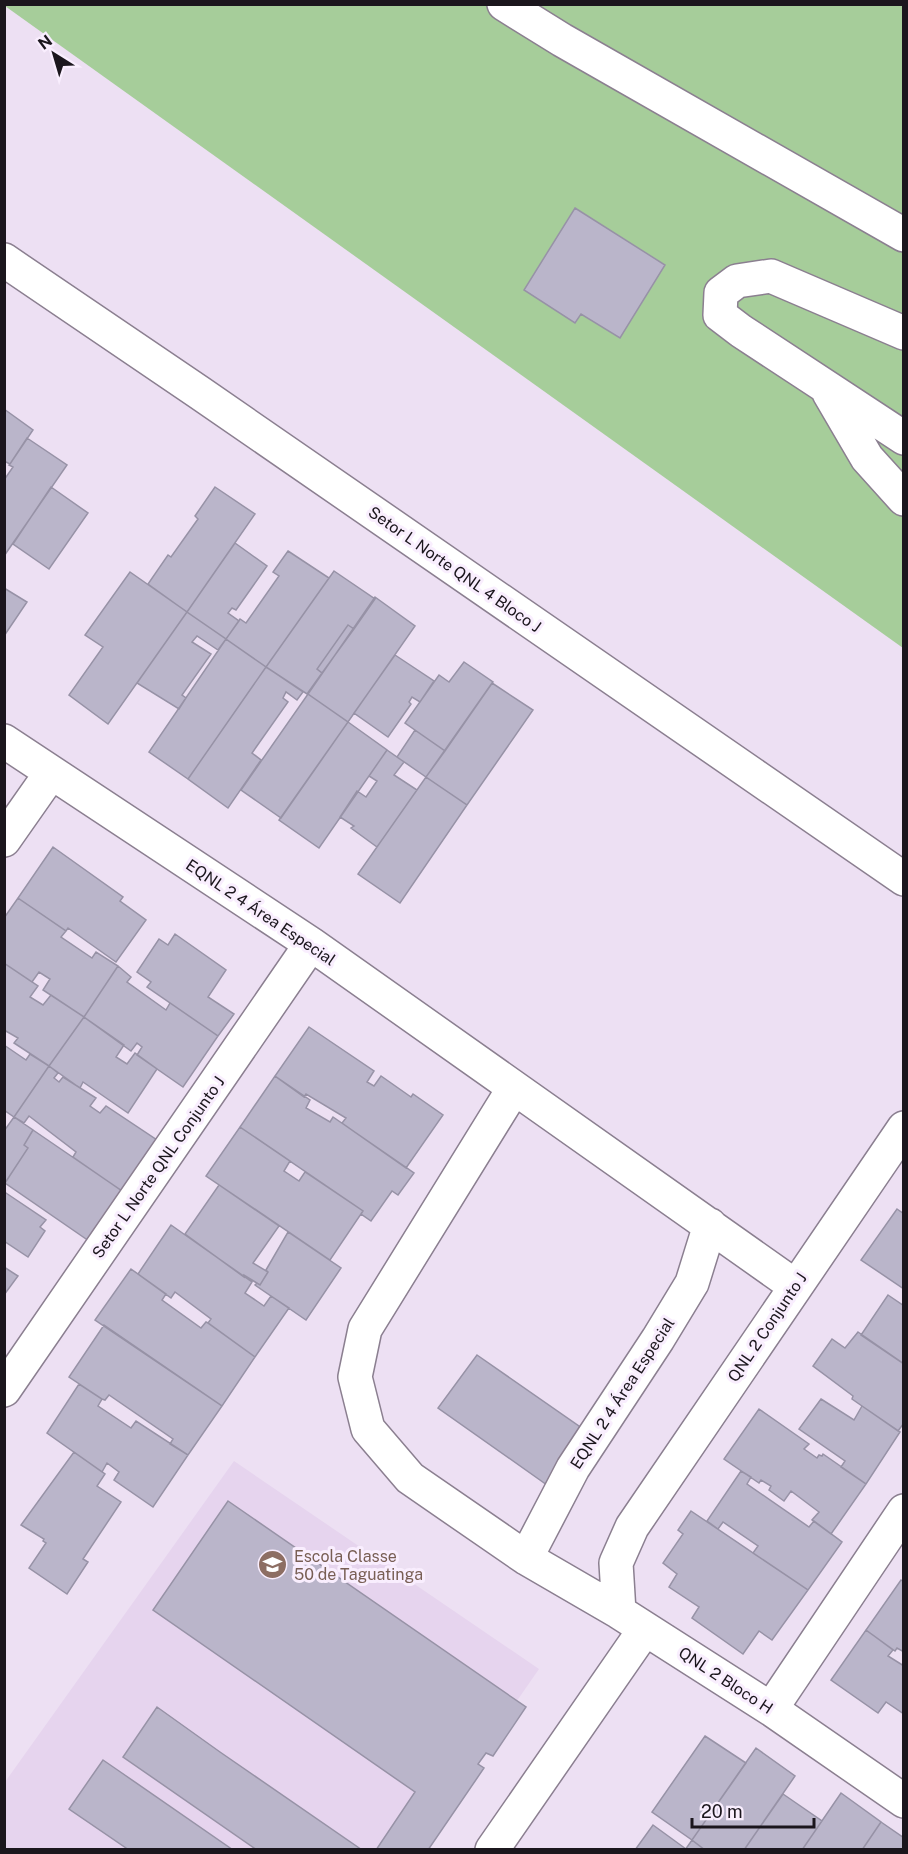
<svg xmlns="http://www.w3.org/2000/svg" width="908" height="1854" font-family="'Public Sans',sans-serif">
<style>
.built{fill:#e6d4ee}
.green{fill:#a6cd9a}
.building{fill:#bab5ca;stroke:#9792a6;stroke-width:1.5}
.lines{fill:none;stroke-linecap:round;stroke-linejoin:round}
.minor-casing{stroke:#8b7f90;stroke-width:36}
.minor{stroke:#fff;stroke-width:33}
.labels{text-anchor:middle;stroke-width:6;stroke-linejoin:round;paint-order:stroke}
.street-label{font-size:16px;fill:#1b161d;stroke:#f9eefe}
.education-label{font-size:16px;fill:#785e54;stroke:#f9eefe;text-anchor:start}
</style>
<rect width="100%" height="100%" fill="#ede0f3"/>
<!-- built -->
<path class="built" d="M234,1461L539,1669L414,1849L5,1850V1782Z"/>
<!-- green -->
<path class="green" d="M5,4L903,5V648L5,6Z"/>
<!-- building -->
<path class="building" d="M575,208L665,265L620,338L581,314L575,323L524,290Z
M4,409L33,430L10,464L6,462L4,464Z
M27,438L67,465L4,556V480L13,467L9,465L10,464Z
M51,487L88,513L49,569L13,544Z
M215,487L255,514L187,612L148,584L168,555L171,557L198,519L195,516Z
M235,543L267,566L236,610L232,608L228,613L239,621L226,639L187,612Z
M288,551L329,578L266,667L226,639L240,619L246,623L279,576L273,572Z
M334,571L375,599L354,629L348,625L317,669L322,673L307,694L266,667Z
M130,572L187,612L108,724L69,695L103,647L85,635Z
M4,588L27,602L4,636Z
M375,597L415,626L348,722L308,694Z
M187,612L226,639L218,650L197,636L192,642L211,654L182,695L186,698L179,709L137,683Z
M348,625L354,629L322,673L317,669Z
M226,639L266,667L188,779L149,752Z
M395,655L434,681L420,702L412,697L409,702L411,704L388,737L354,713Z
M464,662L493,682L445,751L405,723L439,675L449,682Z
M266,667L303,692L297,700L286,692L283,698L288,702L252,753L261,760L228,808L188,779Z
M492,683L533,710L467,805L426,777Z
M308,694L348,722L281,818L241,790Z
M348,722L387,750L319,848L279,820Z
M415,730L445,751L426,777L397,757Z
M387,750L404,762L394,775L417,790L377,847L351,828L354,826L340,817L357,791L366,797L377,781L369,776Z
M426,777L467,805L400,903L358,874Z
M53,847L123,897L120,901L146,920L116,962L68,928L66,931L18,898Z
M18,898L66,931L61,937L92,958L96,952L118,966L84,1017L43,990L50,979L39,972L32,982L4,963V918Z
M175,934L226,970L208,997L234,1014L218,1036L147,987L151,982L137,972L159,939L168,945Z
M4,963L38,986L30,997L43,1005L51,995L84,1017L49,1066L14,1043L18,1038L4,1030Z
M118,966L131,977L127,982L166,1010L170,1003L218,1036L183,1087L137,1055L142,1047L137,1043L131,1051L84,1017Z
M84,1017L124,1045L116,1057L127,1064L135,1053L157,1069L128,1113L83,1082L80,1088L49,1066Z
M309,1027L374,1071L367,1082L374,1086L381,1076L411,1097L413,1094L443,1115L406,1168L342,1123L346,1118L306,1094L304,1097L275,1076Z
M4,1045L26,1060L30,1054L49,1066L14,1117L4,1110Z
M49,1066L58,1073L54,1078L59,1082L63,1077L96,1098L90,1106L100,1113L106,1106L157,1140L122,1191L73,1157L76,1152L29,1116L24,1123L14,1117Z
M275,1076L310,1100L306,1108L330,1122L333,1117L414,1173L398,1195L392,1191L371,1221L361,1214L363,1211L240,1127Z
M14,1117L33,1130L24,1145L28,1148L5,1183L4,1131Z
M240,1127L290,1161L284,1171L299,1181L305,1172L363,1211L330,1260L206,1176Z
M33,1130L122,1191L89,1241L5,1183L28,1148L24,1145Z
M219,1185L279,1226L253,1263L268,1272L260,1285L244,1275V1277L185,1234Z
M6,1193L46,1220L40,1227L45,1231L28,1257L4,1241V1195Z
M897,1209L904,1214V1289L861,1260Z
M171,1225L252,1282L245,1293L264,1306L271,1296L289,1308L255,1357L208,1323L211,1319L175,1292L171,1298L138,1274Z
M288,1232L341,1268L306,1320L255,1285L257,1283L260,1285L268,1272L266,1270Z
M4,1267L18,1276L4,1295Z
M131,1269L166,1294L162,1300L201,1328L206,1322L208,1323L255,1357L222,1406L95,1320Z
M888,1295L904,1306V1364L861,1335Z
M104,1325L222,1406L188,1455L170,1444L173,1439L109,1395L105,1400L102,1399L69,1377Z
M858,1332L904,1364V1423L898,1431L852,1399L853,1396L813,1366L832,1339L845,1348Z
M477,1355L586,1431L547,1485L438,1408Z
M79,1384L102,1399L98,1406L131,1428L136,1421L188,1455L153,1507L114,1480L119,1472L107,1463L102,1472L47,1433Z
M821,1399L854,1420L862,1406L900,1432L866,1484L841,1467L845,1461L799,1429Z
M759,1409L809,1444L804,1449L817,1458L819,1455L822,1456L823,1454L866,1484L831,1534L812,1520L819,1512L791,1491L784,1501L769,1490L771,1486L761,1480L759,1483L724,1459Z
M74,1452L105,1474L97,1486L121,1502L83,1559L88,1562L67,1594L29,1568L46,1543L43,1541L44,1539L21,1525Z
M741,1471L751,1477L747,1484L809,1527L814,1521L842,1542L808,1590L753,1553L758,1546L723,1522L718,1529L707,1521Z
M228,1501L526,1707L493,1756L486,1753L478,1764L484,1768L428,1850H376L415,1792L153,1610Z
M691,1511L808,1590L772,1640L759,1631L743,1654L692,1618L699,1607L669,1587L677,1574L663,1563L683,1534L678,1530Z
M901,1580L904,1582V1652L897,1648L895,1651L866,1630Z
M866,1630L893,1650L888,1656L904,1666V1714L886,1702L878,1713L831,1680Z
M157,1707L220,1752L362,1850H257L123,1757Z
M705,1736L746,1763L692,1840L652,1812Z
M756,1748L795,1776L744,1850H705L692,1840Z
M103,1760L119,1771L233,1850H129L69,1809Z
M841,1793L881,1822L862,1850H802Z
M783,1794L822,1821L802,1850H744Z
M881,1822L904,1838V1850H862Z
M653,1825L686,1849L685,1850H635Z
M692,1840L705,1850H685Z"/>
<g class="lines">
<defs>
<path id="minor" d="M504,4L562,40L904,235
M4,260L200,393L904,879
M904,333L771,276L737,281L721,293L720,315L741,331L904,438
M829,393L867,458L904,499
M4,741L311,944L795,1286
M4,840L51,773
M514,1088L365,1329L355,1377L368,1429L410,1478L526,1558L619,1612
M904,1128L632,1527L616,1563L619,1612L771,1709L904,1801
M4,1390L311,944
M526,1558L573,1468L658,1339L692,1283L710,1225
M771,1709L904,1511
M492,1850L645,1629"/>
</defs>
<!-- minor casing -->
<use href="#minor" class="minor-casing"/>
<!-- minor -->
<use href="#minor" class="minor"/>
</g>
<!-- icons -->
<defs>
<symbol id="school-disc" viewBox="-11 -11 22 22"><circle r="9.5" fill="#8d6e63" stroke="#f9eefe"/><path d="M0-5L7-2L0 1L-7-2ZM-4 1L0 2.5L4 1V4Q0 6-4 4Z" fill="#fff"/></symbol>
</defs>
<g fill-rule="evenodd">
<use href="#school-disc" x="256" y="1548" width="33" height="33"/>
</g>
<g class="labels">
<!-- street labels -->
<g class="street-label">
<text transform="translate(455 569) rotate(35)" y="6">Setor L Norte QNL 4 Bloco J</text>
<text transform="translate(261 912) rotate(34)" y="6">EQNL 2 4 Área Especial</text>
<text transform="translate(158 1167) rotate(-55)" y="6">Setor L Norte QNL Conjunto J</text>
<text transform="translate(767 1327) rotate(-56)" y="6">QNL 2 Conjunto J</text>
<text transform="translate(622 1393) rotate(-57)" y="6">EQNL 2 4 Área Especial</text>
<text transform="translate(726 1680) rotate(33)" y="6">QNL 2 Bloco H</text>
</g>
<!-- education labels -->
<g class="education-label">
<text x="294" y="1562">Escola Classe<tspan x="294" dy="18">50 de Taguatinga</tspan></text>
</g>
</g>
<!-- border -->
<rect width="908" height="1854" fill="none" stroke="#1b161d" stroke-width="12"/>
<!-- north arrow -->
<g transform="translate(54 54) rotate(323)" stroke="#f9eefe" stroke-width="4.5" paint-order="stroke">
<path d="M0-4.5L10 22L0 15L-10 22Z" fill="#1b161d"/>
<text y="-9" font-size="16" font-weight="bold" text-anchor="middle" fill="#1b161d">N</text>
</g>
<!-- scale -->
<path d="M692 1818v9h122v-9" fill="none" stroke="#1b161d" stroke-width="3"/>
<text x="701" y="1818" font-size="18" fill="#1b161d" stroke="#f9eefe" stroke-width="4.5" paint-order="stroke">20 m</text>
</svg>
